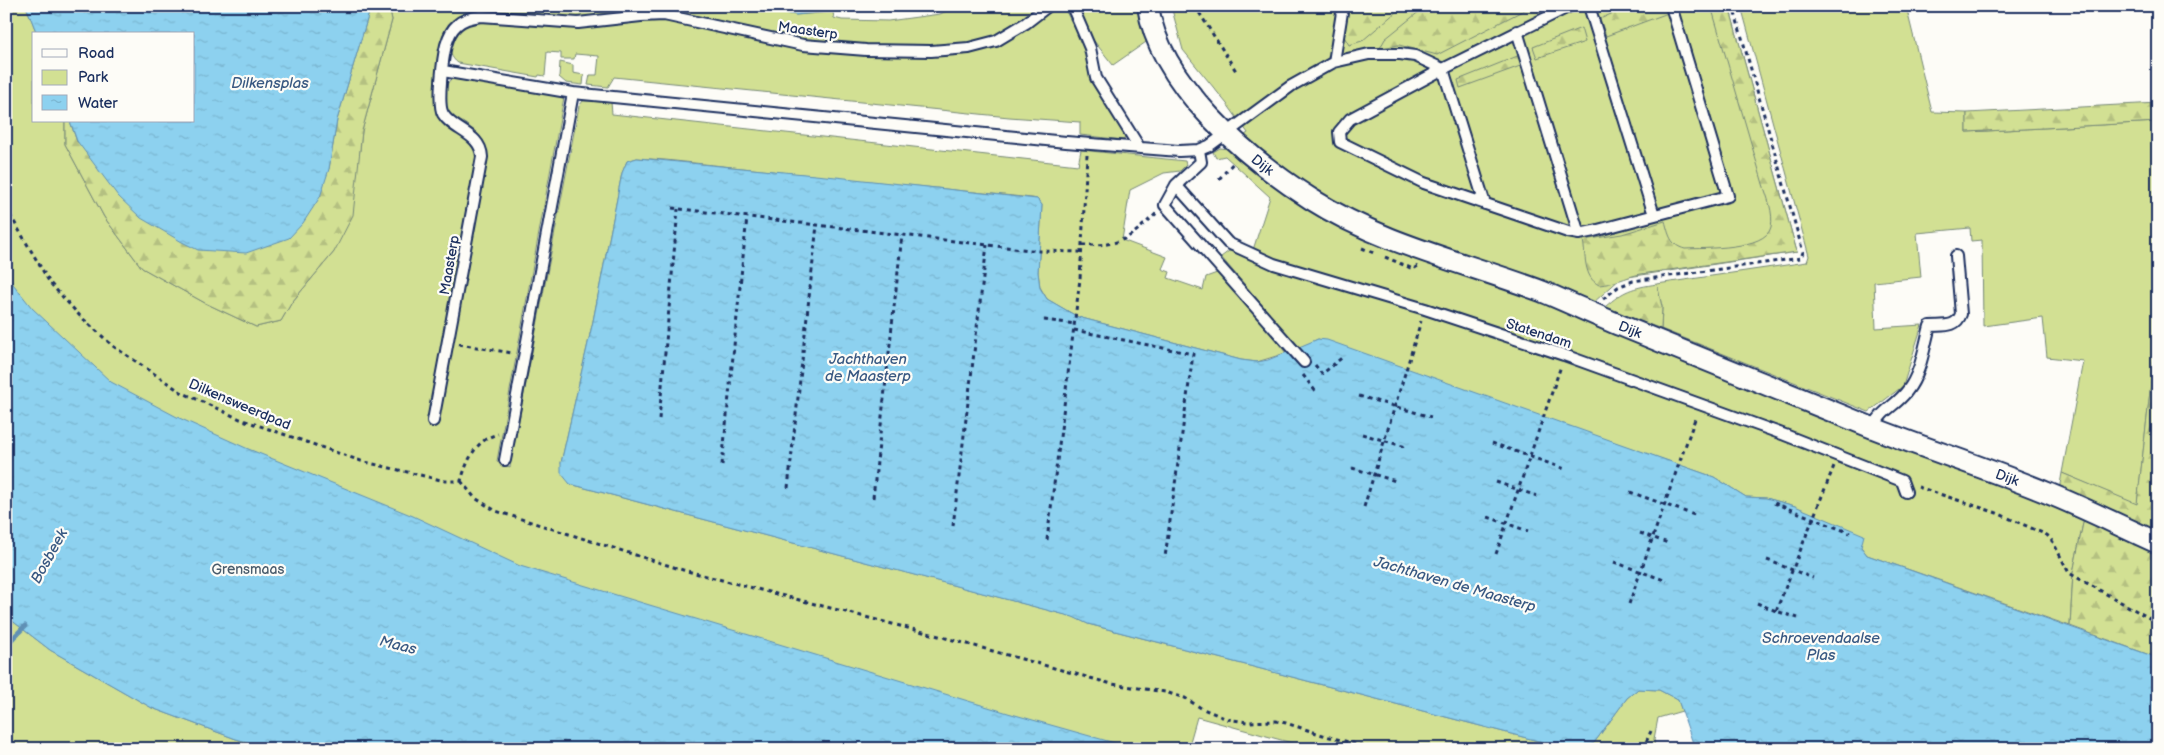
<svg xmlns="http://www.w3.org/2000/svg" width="2164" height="755" font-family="'Balsamiq Sans',sans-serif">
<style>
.green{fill:#d2e093;stroke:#768878}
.forest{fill:url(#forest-firs);stroke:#768878}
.water{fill:url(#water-ripples);stroke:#5f90b5}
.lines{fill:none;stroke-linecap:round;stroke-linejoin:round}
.stream{stroke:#5f90b5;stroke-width:5}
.service-casing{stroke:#1b2f5e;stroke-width:14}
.minor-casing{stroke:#1b2f5e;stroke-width:24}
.path{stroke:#1b2f5e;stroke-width:3;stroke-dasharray:4 4;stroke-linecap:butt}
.service{stroke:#fdfcf7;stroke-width:10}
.minor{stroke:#fdfcf7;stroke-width:20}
.labels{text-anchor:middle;stroke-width:4.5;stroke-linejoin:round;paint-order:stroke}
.street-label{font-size:14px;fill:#1b2f5e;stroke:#fdfcf7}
.park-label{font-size:14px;fill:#495b6b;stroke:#fdfcf7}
.water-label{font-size:15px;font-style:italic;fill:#385882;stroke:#fdfcf7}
</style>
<defs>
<pattern id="forest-firs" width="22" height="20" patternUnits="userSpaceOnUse" patternTransform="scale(1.25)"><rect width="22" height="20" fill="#d2e093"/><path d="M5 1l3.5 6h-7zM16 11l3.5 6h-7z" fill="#b4c081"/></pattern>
<pattern id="water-ripples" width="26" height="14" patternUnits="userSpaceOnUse" patternTransform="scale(1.25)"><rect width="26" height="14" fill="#8dd1ef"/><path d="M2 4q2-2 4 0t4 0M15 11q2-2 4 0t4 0" fill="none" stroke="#79b4cf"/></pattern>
</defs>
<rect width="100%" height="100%" fill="#fdfcf7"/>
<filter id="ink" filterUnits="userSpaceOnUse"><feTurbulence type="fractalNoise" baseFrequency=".02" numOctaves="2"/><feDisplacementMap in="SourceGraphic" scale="10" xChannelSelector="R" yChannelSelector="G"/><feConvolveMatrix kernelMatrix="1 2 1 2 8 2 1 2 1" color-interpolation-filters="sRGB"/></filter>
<g filter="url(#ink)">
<!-- green -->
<path class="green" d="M6,6H26L37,34H34V121H65V144L104,217L142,268L205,303L256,327L281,321L292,302L334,252L360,150L362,131L392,20L389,6H741L796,15L833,12L834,18L842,20L888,21L940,14L957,6H1043L1004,34L973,44L947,47L816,44L695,17L590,20L483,12L447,30L443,37L436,97V109L441,120L471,143L476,152L477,162L445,336L427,423L438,425L487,161C487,133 470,128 450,114C443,103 442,87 452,78L464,76L564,97L497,461L510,467L579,106L583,101L611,102L612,114L1078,165L1081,150L1185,161L1186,165L1180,171L1164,173L1130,190L1122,240L1167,257L1162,269L1170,272L1168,278L1203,290L1206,277L1217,273L1228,279L1286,353L1257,362L1241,360L1078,317L1047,299L1040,287L1038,272L1042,205L1037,199L1032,198L665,160L637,158L627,161L622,173L593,321L561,463L570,484L1074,617L1088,624L1569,749H1314L1197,717L1188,749H613L6,507Z
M1063,6L1088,53L1094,81L1125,136L1124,140L1080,135V122L1009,117L614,77L608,87L588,85L590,75H597L599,56L575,54L574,59H561V53L547,52L545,76L539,75L538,77L458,63C444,53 450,33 464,25C468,22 475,21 479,19L662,17L795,47L971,50L1050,9Z
M1077,6H1139L1149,40L1113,65L1090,36Z
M1171,6H1729L1797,252L1621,278L1593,303L1373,224L1336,207L1242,137L1248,133L1227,104L1183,50Z
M1741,6H1906L1932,112L1967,113V132L2158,122V322L2137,505L2062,473L2083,361L2047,357L2043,318L1983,326L1982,240L1971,241L1970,228L1917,233L1921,277L1874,282L1876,328L1922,325L1903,386L1869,412L1661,329L1662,307L1657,284L1807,262L1809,256Z
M560,62L573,65V73L584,75L583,85L566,83L559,77Z
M1220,148L1229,149L1425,262L1527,296L2084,518L2073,573L2070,626L1867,555L1861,547L1795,506L1766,498L1746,497L1714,477L1318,339L1299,348L1221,257L1229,251L1239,253H1252L1270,197L1225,156L1216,158L1213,152Z
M6,616L50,650L152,708L236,739L256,745L258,749H6Z
M1638,689L1659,690L1678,700L1682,711L1658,718L1654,739L1655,749H1577L1594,743L1627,698Z"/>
<!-- forest -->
<path class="forest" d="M371,6H389L392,20L362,131L353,215L334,252L292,302L281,321L256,327L205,303L142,268L104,217L65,144V121H70L77,142L329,169L337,120Z
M1345,6H1403L1362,41L1349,45L1342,33Z
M1426,6H1532L1437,55L1399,45L1380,48L1385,39Z
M1629,6H1666L1668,13L1606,36L1600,19Z
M1711,6H1729L1797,252L1641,274C1625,277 1614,284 1599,285C1583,277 1586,255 1583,240L1622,234L1665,221C1669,235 1670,245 1685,249C1704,248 1766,250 1771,227C1774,213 1767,197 1763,184Z
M1581,28L1585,42L1537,58L1533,47Z
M1520,55L1523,65L1460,88L1458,80Z
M2158,103V122L1967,132V113Z
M1657,284L1662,307L1661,329L1605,307C1624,290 1632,288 1657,284Z
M2158,322V487L2153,530L2059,490L2062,473L2137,504Z
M2084,518L2158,553V658L2070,626L2073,573Z"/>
<!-- water -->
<path class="water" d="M26,6H371L337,120L329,169L320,197L303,223L289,238L246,253L198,250L182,242L141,218L118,196L77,141L70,121H194V34H37Z
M741,6H872L796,15Z
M637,158L836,177L1037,199L1042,205L1038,272L1040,288L1047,299L1078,317L1241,360L1257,362L1268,360L1318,339L1327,340L1714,477L1746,497L1766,498L1795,506L1864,535L1861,547L1867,555L2158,658V749H1695L1678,700L1659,690L1638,689L1627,698L1594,743L1577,749H1569L1088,624L1073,617L570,484L561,473V463L593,321L622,173L627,161Z
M6,275L32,308L111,382L177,417L246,448L413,516L520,566L1008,713L1136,749H273L236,739L152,708L50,650L6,616Z"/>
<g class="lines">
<!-- stream -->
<path class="stream" d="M6,645L25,626"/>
<defs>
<path id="service" d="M1072,6L1090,48L1096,78L1139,147
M1570,6L1443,69L1350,119L1339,132L1340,142L1424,183L1568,232L1579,234L1594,231L1728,196L1671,6
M1589,6L1654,215
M1517,31L1579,234
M1334,62L1343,6
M443,71L573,93L1066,142L1179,151L1199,150L1209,146L1291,86L1334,62L1369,54H1400L1415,56L1443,69L1485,204
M1199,150L1201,162L1176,185L1228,243L1274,264L1425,309L1564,355L1785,435L1902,481L1906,492
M1176,185L1165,205L1304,362
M433,421L482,157C481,133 453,131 443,114C437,104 443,57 446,45C448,38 451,30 457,25C463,19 473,17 481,16L578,23L641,16L664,15L803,45L866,50L931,51L969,48L996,41L1026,23L1048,6
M1873,428C1881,410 1896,406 1907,391C1921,374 1924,347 1930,326C1944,325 1956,328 1961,314L1956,256
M505,460L573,93"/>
<g id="minor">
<path id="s1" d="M1148,6C1159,84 1248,159 1311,199C1382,244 1463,262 1541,291C1568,302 1595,315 1622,326C1704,359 1786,393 1868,426C1926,449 1987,468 2045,492C2083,507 2120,526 2158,543"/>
</g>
</defs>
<!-- service casing -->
<use href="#service" class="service-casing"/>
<!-- minor casing -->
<use href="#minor" class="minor-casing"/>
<!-- path -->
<path class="path" d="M1195,6L1236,71
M1219,179L1235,161
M6,208L50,283L80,316L113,346L181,392L240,419L361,461L445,481H461C467,461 475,440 498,434
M672,208L1039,251L1081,252
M1082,245C1123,246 1128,239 1158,212
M1362,248L1374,253
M1385,257L1413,269L1418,266
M1603,299L1618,287L1633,281L1801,258L1803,252L1733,6
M1044,320L1075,324
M1074,330L1193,354L1165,557
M459,344L512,353
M1315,365L1322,374L1344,356
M1303,375L1316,392
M1359,396L1431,417
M659,419L678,209
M1362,434L1406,447
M1492,443L1565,469
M722,465L747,217
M1352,468L1396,481
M461,481L475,498L496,511L683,570L935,635L1112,684L1165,692L1185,698L1201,708L1227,719L1247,722L1276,721L1286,723L1326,736L1374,749
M1496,482L1537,496
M1918,487L1997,513L2047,535L2053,542L2069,573L2158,623
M788,488L817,225
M1630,492L1697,516
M873,498L902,235
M1774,503L1850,533
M1364,507L1421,321
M1488,517L1528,531
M953,526L987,245
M1640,533L1668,543
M1047,540L1080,279L1087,155
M1496,554L1561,366
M1767,560L1813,578
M1614,562L1667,581
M1757,603L1776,611L1798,618
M1629,604L1696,416
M1776,611L1834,466
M1643,749L1651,731"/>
<!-- service -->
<use href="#service" class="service"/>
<!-- minor -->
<use href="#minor" class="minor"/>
</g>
</g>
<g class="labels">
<!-- street labels -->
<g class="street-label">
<text transform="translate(808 30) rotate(8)" y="5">Maasterp</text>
<text dy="5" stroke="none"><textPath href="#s1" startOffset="200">Dijk</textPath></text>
<text transform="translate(449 265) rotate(-80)" y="5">Maasterp</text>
<text dy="5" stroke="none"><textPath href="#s1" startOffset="605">Dijk</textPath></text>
<text transform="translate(1539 333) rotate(18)" y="5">Statendam</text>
<text transform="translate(240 404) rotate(23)" y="5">Dilkensweerdpad</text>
<text dy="5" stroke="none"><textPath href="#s1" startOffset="1010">Dijk</textPath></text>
</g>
<!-- park labels -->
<g class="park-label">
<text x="248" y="574">Grensmaas</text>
</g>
<!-- water labels -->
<g class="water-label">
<text x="270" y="88">Dilkensplas</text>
<text x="868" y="364">Jachthaven<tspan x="868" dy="17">de Maasterp</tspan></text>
<text transform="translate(49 556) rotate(-61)" y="5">Bosbeek</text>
<text transform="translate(1455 584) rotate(16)" y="5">Jachthaven de Maasterp</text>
<text x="1821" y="643">Schroevendaalse<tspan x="1821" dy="17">Plas</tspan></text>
<text transform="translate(398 645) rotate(14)" y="5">Maas</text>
</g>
</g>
<!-- margin -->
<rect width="2164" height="755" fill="none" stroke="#fdfcf7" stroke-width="25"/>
<rect x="12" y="12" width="2139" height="730" fill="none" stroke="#1b2f5e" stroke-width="2" filter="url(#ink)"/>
<!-- legend -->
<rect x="32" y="32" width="162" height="90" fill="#fdfcf7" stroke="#a3aaba"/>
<rect x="42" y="49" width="25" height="8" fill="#fdfcf7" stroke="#a3aaba"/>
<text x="78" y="58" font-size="15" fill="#1b2f5e">Road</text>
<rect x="42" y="70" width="25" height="15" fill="#d2e093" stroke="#a3aaba"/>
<text x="78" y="82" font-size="15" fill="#1b2f5e">Park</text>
<rect x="42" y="95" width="25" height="15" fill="url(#water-ripples)" stroke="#a3aaba"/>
<text x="78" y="108" font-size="15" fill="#1b2f5e">Water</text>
</svg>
